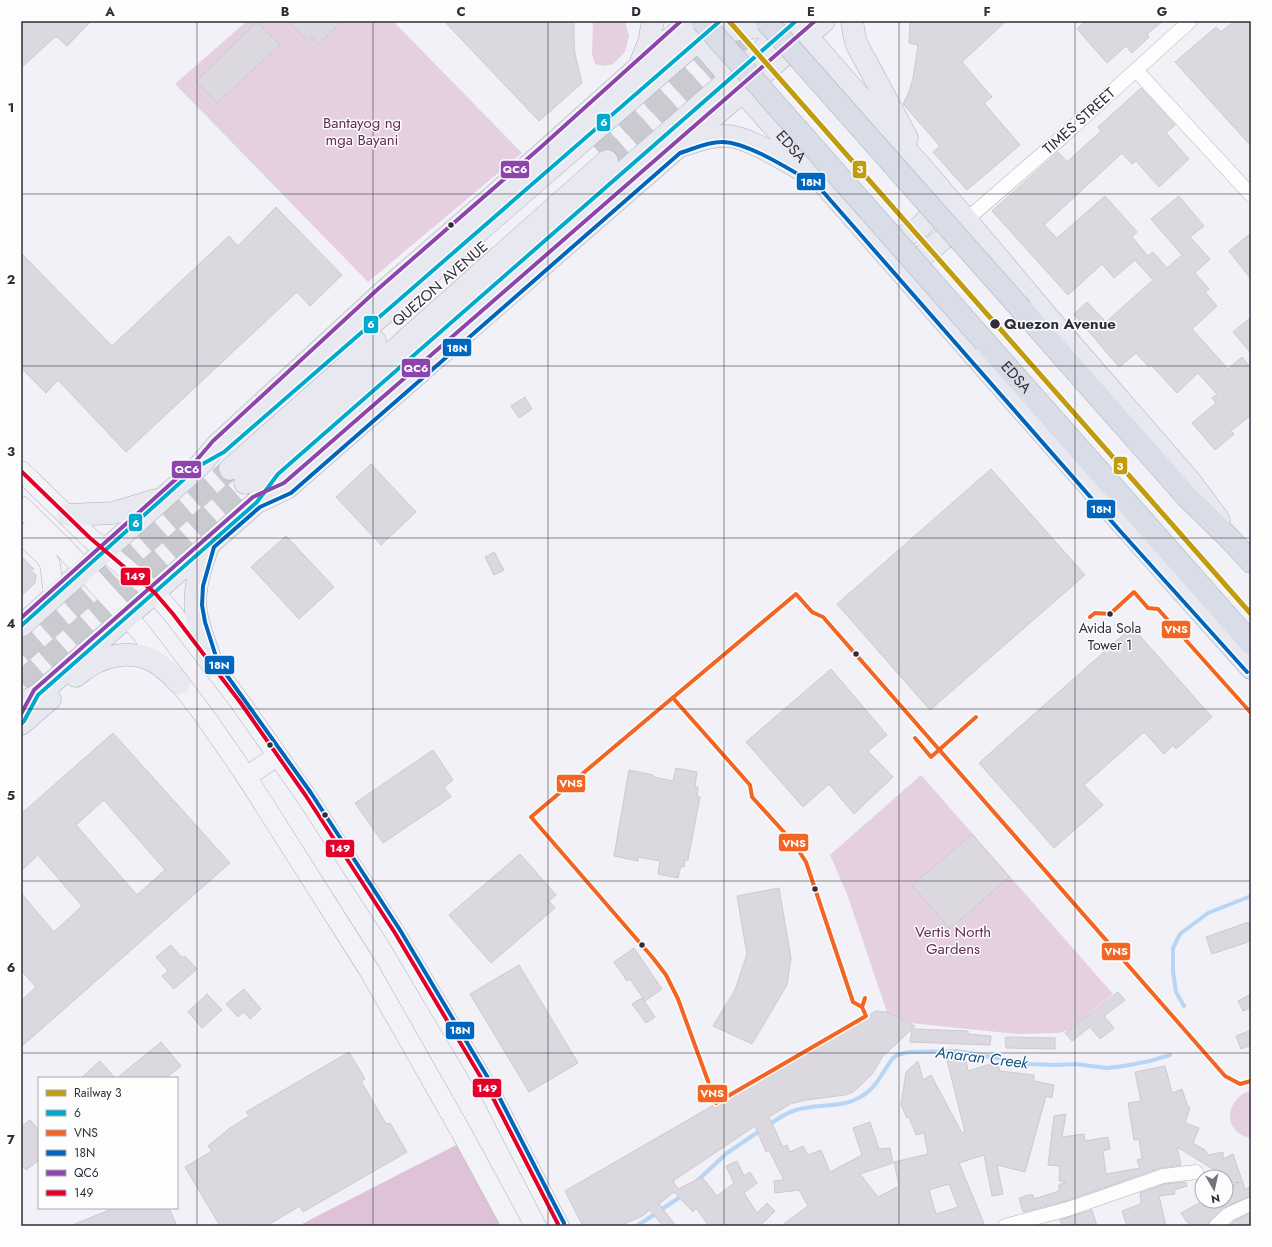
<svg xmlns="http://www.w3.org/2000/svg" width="1272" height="1247" font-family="Jost,sans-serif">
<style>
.green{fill:#e4d0e0}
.forest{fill:#dec3d8}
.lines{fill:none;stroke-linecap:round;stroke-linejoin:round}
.stream{stroke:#b7d5f4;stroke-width:4}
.building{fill:#dbd8df;stroke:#cdc9d2;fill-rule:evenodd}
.primary-tunnel{stroke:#cacad1;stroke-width:22;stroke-dasharray:22 11;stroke-linecap:butt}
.street-casing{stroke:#b2b1b8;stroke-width:15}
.secondary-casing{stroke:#b2b1b8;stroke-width:21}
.primary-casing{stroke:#acafbd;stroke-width:23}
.highway-casing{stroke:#acafbd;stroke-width:23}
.street{stroke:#fdfdfe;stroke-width:14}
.secondary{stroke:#f2f3f7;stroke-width:20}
.primary{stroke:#e8e9f0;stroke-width:22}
.highway{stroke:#d9dde8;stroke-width:22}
.highway-bridge-casing{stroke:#acafbd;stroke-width:23;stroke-linecap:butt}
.highway-bridge{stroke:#d9dde8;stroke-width:22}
.bus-1-casing{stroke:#fcfdfc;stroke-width:7}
.bus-2-casing{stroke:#fcfdfc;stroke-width:7}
.bus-3-casing{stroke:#fcfdfc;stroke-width:7}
.bus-4-casing{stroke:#fcfdfc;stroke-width:7}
.bus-5-casing{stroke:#fcfdfc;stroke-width:7}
.bus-1{stroke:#00a9ce;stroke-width:4}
.bus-2{stroke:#f26522;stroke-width:4}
.bus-3{stroke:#0065bd;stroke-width:4}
.bus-4{stroke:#8e44ad;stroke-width:4}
.bus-5{stroke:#e4002b;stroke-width:4}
.rail-1-casing{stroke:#fcfdfc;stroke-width:8}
.rail-1{stroke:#c19c11;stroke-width:5}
.grid{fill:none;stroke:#2f2d39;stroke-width:1;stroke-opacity:0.55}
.bus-dot{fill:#2f2d39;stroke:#fcfdfc;stroke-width:1.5}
.labels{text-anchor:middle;stroke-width:3;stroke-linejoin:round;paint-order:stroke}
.bus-label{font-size:14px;fill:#2f2d39;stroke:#fcfdfc}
.street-label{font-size:15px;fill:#2f2d39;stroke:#fcfdfc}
.park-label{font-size:15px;fill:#662b57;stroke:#fcfdfc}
.stop-label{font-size:15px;font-weight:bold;fill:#2f2d39;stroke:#fcfdfc;text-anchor:start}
.water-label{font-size:16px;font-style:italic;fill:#135587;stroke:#fcfdfc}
.line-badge{stroke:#fcfdfc;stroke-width:1.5}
.badge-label{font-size:11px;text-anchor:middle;font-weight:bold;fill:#fff}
.neatline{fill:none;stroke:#2f2d39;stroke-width:1.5}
.grid-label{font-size:13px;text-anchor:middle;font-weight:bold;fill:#2f2d39}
</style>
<rect width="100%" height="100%" fill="#f1f1f7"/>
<!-- green -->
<path class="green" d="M247,21H393L522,153L368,282L175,84Z
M593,21H625L629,36L625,52L613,64L605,66L595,64L592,54Z
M921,775L1113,994L1070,1029L1059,1033L1017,1034L910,1023L887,1012L847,894L830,855Z
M1246,1092H1251V1138C1224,1133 1224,1104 1246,1092Z"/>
<!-- forest -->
<path class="forest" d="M462,1142L505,1226H298Z"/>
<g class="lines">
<!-- stream -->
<path class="stream" d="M1184,1006L1176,992L1173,971V948L1180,934L1208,913L1251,896
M769,1125C777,1119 786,1113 796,1110C822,1102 847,1111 870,1090C879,1082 885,1068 893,1058L897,1055L909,1052L957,1051L1030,1064L1056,1065L1075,1064L1107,1068L1124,1066L1150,1061L1170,1055
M698,1180L727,1153L761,1130
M637,1226L683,1195"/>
</g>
<!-- building -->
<path class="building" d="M21,21H91L67,46L56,36L21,68Z
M288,21H342L319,44L312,37L308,41Z
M444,21H574V40L575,54L582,83L539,121Z
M910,21H1006L962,62L992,97L984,103L1020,145L967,190L933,152L940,146L903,104L909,92L913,78L918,45L909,43Z
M1085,21H1163L1147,34L1149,37L1132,53L1126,46L1107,63L1077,29Z
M1235,21H1251V146L1175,62L1216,27L1221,32Z
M257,22L280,45L217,103L196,81Z
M1141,88L1175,125L1166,133L1189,159L1159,187L1136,161L1132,164L1122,153L1044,225L1057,238L1105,196L1137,232L1132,237L1148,256L1153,252L1167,268L1182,255L1151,219L1179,196L1204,226L1190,237L1210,259L1195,273L1209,289L1205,292L1217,306L1192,329L1228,369L1242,357L1251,368V415L1231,431L1234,434L1215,450L1192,423L1216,403L1212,398L1217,394L1198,373L1177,393L1151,365L1149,367L1136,353L1119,367L1074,314L1087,302L1106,322L1153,280L1135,260L1114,278L1102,264L1068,295L992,211L1058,152L1067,162L1101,131L1098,127Z
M276,207L342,275L310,306L297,292L126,452L58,380L46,393L21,368V253L112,346L229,236L238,246Z
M1251,233V279L1229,251Z
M1251,317V353L1233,332Z
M525,397L532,409L519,418L511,406Z
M371,464L416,512L381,545L336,497Z
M991,469L1085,575L930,710L837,604Z
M286,536L334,587L299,619L251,567Z
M494,552L504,570L494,575L485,557Z
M21,556L34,569L31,571L36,575L35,583L21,596Z
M1132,627L1212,717L1176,749L1173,745L1164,754L1144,732L1084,785L1103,805L1054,848L979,763Z
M831,669L887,735L868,751L893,777L854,814L829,784L803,807L746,742Z
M113,733L230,863L21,1047V1001L36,987L21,970V893L54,932L82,906L38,855L21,871V814ZM104,800L165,870L137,895L76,825Z
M433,750L453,780L444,787L451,797L383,843L355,803Z
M676,768L697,772L695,787H698L697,796L700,797L688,860H685L684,867L681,866L678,878L658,874L660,861L638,857V861L614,856L629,770L653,775V777L673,781Z
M972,834L1009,877L950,929L912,885Z
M520,854L556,895L549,901L555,908L491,963L449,915Z
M779,888L791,958L787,985L752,1044L713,1026L735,990L747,954L737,896Z
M1249,922L1251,928V941L1212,954L1206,937Z
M171,945L182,958L185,956L197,969L174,989L162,976L168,971L156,957Z
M634,948L662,989L645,1001L630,979L627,981L614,962Z
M519,965L578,1063L529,1092L470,994Z
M244,989L261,1009L250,1019L244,1012L238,1017L226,1004Z
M1118,992L1125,1000L1104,1016L1114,1028L1100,1039L1090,1027L1072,1041L1065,1033Z
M207,994L222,1010L202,1028L188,1012Z
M1251,994V1007L1243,1011L1238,1001Z
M642,998L655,1017L646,1023L632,1004Z
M876,1011L887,1012L915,1026L912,1029L968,1031V1034L991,1036L990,1045L910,1042L912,1029L882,1057L873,1073L859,1087L853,1092L845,1095L806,1100L790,1104L769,1117L783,1147L787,1145L790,1152L803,1146L808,1155L821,1150L830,1172L862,1155L853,1128L870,1122L879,1149L890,1148L893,1163L860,1174L878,1197L899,1186L894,1162L928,1154L924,1133L916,1135L909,1117L907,1118L901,1105L906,1072L918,1061L923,1080L931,1075L962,1133L965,1132L947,1060L965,1056L968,1071L997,1062L1000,1071L1034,1075V1081L1054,1085L1052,1098L1046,1096L1025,1172L997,1165L1003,1194L992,1196L984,1155L959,1163L985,1226H781L808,1206L799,1190L775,1193L774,1181L784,1180L769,1150L766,1152L755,1126L673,1181L678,1189L702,1177L717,1196L734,1183L726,1166L737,1161L744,1176L750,1172L757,1183L744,1193L757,1213L767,1203L775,1211L760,1226H709L696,1208L693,1212L674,1192L659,1204L676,1226H663L650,1210L642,1216L620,1226H583L565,1191ZM949,1184L958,1207L936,1214L929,1190Z
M1249,1031L1251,1037V1045L1241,1049L1236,1036Z
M1007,1037L1055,1038V1049L1006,1048L1005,1038Z
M161,1042L181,1066L166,1078H117Z
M349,1052L365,1079L361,1081L386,1124L390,1123L407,1152L303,1212L300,1206L266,1226H260L258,1222L250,1226H220L185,1167L212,1151L208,1146L230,1128L249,1116L246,1112Z
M100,1061L115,1078H81Z
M1165,1066L1172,1093L1182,1089L1188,1107L1190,1108L1185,1123L1199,1128L1193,1143L1205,1150L1208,1155L1223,1152V1159L1233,1154L1245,1189L1251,1187V1196L1223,1208L1210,1220L1208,1226H1190L1181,1213L1203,1201H1226V1189L1239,1182L1226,1184V1177L1177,1147L1181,1165L1160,1168L1066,1201L1023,1212L1019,1198L1028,1195H1033L1034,1199L1059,1191V1185L1066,1182L1059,1181L1060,1166L1048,1165L1054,1116L1066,1114L1062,1137L1084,1134L1085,1141L1108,1137L1110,1149L1103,1151L1106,1174L1140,1168L1137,1160L1142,1159L1139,1139L1134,1140L1128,1103L1141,1101L1135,1072Z
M30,1120L39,1130V1160L26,1170L21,1164V1127Z
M1186,1182L1187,1186L1174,1190L1175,1194L1159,1196L1166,1226H1127L1122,1211L1141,1204L1140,1193L1165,1184Z
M114,1208H169L177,1226H70Z
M1092,1210L1097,1226H1062L1060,1220Z
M1251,1213V1226H1229L1234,1221Z"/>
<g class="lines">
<!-- primary-tunnel -->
<path class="primary-tunnel" d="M595,148L720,38
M607,161L767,21
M21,653L230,469
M21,682L245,483"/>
<defs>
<path id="street" d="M1136,70L1251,195
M966,220L1062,137L1190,21
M1005,1226L1068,1209L1163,1176L1196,1172
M1216,1226L1229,1214L1251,1204"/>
<path id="secondary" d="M21,471L90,538L155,593L173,614L240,702L306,796L395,933L492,1096L559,1226
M21,506L64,548L140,631L206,718L244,773L369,970L460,1130L512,1226
M21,533L46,557L50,564L54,596
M246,777L277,756"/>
<g id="primary">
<path id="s1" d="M681,21L1126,528L1251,668"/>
<path d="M852,21L854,34L857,45L907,138"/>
<path d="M798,26L937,185L1052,322L1190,481L1219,520"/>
<path d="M698,40C726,31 756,23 785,30L787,32"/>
<path d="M641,62L649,42L653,21"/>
<path d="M684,145C698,140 714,135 729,136C750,138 789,163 809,174"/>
<path d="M876,239C908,242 935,225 936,191"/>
<path d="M911,281L915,265L919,259L966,220"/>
<path d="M344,348L709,31"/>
<path d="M230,469L375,341"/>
<path d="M245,483L607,161"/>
<path d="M260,501L287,488L677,148L824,21"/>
<path d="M68,515L113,513L156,500"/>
<path d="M209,544C201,566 193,588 196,612C199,630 207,648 213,666"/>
<path d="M21,626L199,466L217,445L382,293L545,151L690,21"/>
<path d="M76,676C99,655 134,646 161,666C168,671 174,677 179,683"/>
<path d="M21,704L38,695L257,502L278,474L796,21"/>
<path d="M21,724L50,699"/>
</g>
<g id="highway">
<path d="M1022,310L1186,496L1230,539L1251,562"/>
<path id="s2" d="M985,342L1251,643"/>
</g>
</defs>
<!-- street casing -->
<use href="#street" class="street-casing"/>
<!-- secondary casing -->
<use href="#secondary" class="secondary-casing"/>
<!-- primary casing -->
<use href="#primary" class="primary-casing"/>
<!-- highway casing -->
<use href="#highway" class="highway-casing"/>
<!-- street -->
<use href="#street" class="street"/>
<!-- secondary -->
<use href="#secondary" class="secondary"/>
<!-- primary -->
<use href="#primary" class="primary"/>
<!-- highway -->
<use href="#highway" class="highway"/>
<defs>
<path id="highway-bridge" d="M702,21L985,342
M766,21L1022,310"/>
</defs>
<!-- highway-bridge casing -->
<use href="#highway-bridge" class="highway-bridge-casing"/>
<!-- highway-bridge -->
<use href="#highway-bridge" class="highway-bridge"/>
<defs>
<path id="bus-1" d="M21,626L192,472L199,466L224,452L720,21
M21,724L24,721L38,695L257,502L278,474L796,21"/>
<path id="bus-2" d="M1090,617L1095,613L1110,614L1134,592L1148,608L1158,609L1251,713
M673,698L750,785L752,797L793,842L806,862L853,1002L862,1007L865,998
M915,738L931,757L976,717
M862,1007L866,1016L716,1103L678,999L666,975L653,958L531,817L796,594L812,612L823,617L1225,1076L1240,1084L1251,1081"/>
<path id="bus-3" d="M564,1223L497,1093L400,930L311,793L218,663L205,622L202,605L203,586L214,547L260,507L291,493L680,153C693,149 707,142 721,142C747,141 795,173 818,186L1121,532L1247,672"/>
<path id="bus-4" d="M21,618L195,462L213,441L378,289L541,147L681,21
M21,714L34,690L253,497L284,483L815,21"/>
<path id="bus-5" d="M21,471L90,538L155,593L173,614L240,702L306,796L395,933L492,1096L559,1226"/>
</defs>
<!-- bus-1 casing -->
<use href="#bus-1" class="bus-1-casing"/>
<!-- bus-2 casing -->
<use href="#bus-2" class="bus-2-casing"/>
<!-- bus-3 casing -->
<use href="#bus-3" class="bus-3-casing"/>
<!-- bus-4 casing -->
<use href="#bus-4" class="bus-4-casing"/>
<!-- bus-5 casing -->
<use href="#bus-5" class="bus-5-casing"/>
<!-- bus-1 -->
<use href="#bus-1" class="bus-1"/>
<!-- bus-2 -->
<use href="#bus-2" class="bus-2"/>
<!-- bus-3 -->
<use href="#bus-3" class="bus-3"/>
<!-- bus-4 -->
<use href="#bus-4" class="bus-4"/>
<!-- bus-5 -->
<use href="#bus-5" class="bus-5"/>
<defs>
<path id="rail-1" d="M729,21L1251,614"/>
</defs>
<!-- rail-1 casing -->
<use href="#rail-1" class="rail-1-casing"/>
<!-- rail-1 -->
<use href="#rail-1" class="rail-1"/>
</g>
<!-- grid -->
<path class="grid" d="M197,21V1226M373,21V1226M548,21V1226M724,21V1226M899,21V1226M1075,21V1226M21,194H1251M21,366H1251M21,538H1251M21,709H1251M21,881H1251M21,1053H1251"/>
<!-- markers -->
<g class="bus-dot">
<circle cx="451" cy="225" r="3.5"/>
<circle cx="995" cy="324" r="5.5"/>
<circle cx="1110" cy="614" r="3.5"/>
<circle cx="856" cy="654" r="3.5"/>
<circle cx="270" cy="745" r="3.5"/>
<circle cx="325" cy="815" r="3.5"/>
<circle cx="815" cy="889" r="3.5"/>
<circle cx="642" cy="945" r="3.5"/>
</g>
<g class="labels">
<!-- bus labels -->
<g class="bus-label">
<text x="1110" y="633">Avida Sola<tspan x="1110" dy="17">Tower 1</tspan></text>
</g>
<!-- street labels -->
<g class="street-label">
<text transform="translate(1079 121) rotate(-42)" y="5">TIMES STREET</text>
<text dy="5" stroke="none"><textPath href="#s1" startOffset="167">EDSA</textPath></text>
<text transform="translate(440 284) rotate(-41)" y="5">QUEZON AVENUE</text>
<text dy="5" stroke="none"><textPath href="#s2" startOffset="47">EDSA</textPath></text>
</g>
<!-- park labels -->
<g class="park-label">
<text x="362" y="128">Bantayog ng<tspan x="362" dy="17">mga Bayani</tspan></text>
<text x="953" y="937">Vertis North<tspan x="953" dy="17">Gardens</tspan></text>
</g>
<!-- stop labels -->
<g class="stop-label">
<text x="1004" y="329">Quezon Avenue</text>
</g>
<!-- water labels -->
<g class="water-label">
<text transform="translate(982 1057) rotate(7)" y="6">Anaran Creek</text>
</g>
</g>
<g class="line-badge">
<rect x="596" y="113" width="15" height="19" rx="4" fill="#00a9ce"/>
<rect x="852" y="160" width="15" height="19" rx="4" fill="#c19c11"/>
<rect x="500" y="160" width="30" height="19" rx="4" fill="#8e44ad"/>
<rect x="796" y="172" width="30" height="19" rx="4" fill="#0065bd"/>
<rect x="363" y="315" width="16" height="19" rx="4" fill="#00a9ce"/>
<rect x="442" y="338" width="30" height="19" rx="4" fill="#0065bd"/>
<rect x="401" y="358" width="30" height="20" rx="4" fill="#8e44ad"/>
<rect x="1113" y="456" width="15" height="19" rx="4" fill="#c19c11"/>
<rect x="171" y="460" width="31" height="19" rx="4" fill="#8e44ad"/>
<rect x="1086" y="499" width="30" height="20" rx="4" fill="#0065bd"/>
<rect x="128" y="513" width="15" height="19" rx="4" fill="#00a9ce"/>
<rect x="120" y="567" width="31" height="19" rx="4" fill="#e4002b"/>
<rect x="1161" y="620" width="30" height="19" rx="4" fill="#f26522"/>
<rect x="204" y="655" width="31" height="20" rx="4" fill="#0065bd"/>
<rect x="556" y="774" width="30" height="19" rx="4" fill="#f26522"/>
<rect x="778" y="833" width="31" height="19" rx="4" fill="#f26522"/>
<rect x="325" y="839" width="30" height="19" rx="4" fill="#e4002b"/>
<rect x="1101" y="942" width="30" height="19" rx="4" fill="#f26522"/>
<rect x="445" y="1021" width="30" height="19" rx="4" fill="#0065bd"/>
<rect x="472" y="1078" width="30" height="20" rx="4" fill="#e4002b"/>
<rect x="697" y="1084" width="31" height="19" rx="4" fill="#f26522"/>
</g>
<g class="badge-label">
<text x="604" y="126">6</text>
<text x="860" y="173">3</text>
<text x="515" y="173">QC6</text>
<text x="811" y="186">18N</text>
<text x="371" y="328">6</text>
<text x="457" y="352">18N</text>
<text x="416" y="372">QC6</text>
<text x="1120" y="470">3</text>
<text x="187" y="473">QC6</text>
<text x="1101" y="513">18N</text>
<text x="136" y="527">6</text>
<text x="135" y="580">149</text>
<text x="1176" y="633">VNS</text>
<text x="219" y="669">18N</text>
<text x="571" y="787">VNS</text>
<text x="794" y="847">VNS</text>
<text x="340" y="852">149</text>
<text x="1116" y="955">VNS</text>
<text x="460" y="1034">18N</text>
<text x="487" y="1092">149</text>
<text x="712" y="1097">VNS</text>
</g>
<!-- border -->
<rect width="1272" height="1247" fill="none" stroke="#fcfdfc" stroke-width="44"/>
<!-- legend -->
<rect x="38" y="1077" width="140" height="132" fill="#fcfdfc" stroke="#aaaaae"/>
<rect x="46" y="1090" width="20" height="6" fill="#c19c11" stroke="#aaaaae"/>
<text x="74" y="1097" font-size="12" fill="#2f2d39">Railway 3</text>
<rect x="46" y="1110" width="20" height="6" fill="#00a9ce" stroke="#aaaaae"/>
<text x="74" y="1117" font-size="12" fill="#2f2d39">6</text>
<rect x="46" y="1130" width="20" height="6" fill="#f26522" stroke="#aaaaae"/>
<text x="74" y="1137" font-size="12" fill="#2f2d39">VNS</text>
<rect x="46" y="1150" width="20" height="6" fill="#0065bd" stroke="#aaaaae"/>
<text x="74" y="1157" font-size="12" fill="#2f2d39">18N</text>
<rect x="46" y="1170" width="20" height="6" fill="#8e44ad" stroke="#aaaaae"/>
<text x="74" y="1177" font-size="12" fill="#2f2d39">QC6</text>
<rect x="46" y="1190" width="20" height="6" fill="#e4002b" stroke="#aaaaae"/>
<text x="74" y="1197" font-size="12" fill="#2f2d39">149</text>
<!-- north arrow -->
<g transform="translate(1214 1189) rotate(171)"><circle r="19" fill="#fcfdfc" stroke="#aaaaae"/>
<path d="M0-3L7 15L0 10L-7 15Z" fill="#73727c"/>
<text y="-6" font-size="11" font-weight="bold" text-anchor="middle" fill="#2f2d39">N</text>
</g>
<rect x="22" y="22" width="1228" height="1203" class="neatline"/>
<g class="grid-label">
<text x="110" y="16">A</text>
<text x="285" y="16">B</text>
<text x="461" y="16">C</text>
<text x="636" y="16">D</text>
<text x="811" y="16">E</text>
<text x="987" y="16">F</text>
<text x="1162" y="16">G</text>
<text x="11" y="112">1</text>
<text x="11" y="284">2</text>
<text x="11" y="456">3</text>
<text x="11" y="628">4</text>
<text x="11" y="800">5</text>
<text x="11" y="972">6</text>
<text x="11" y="1144">7</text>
</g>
</svg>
